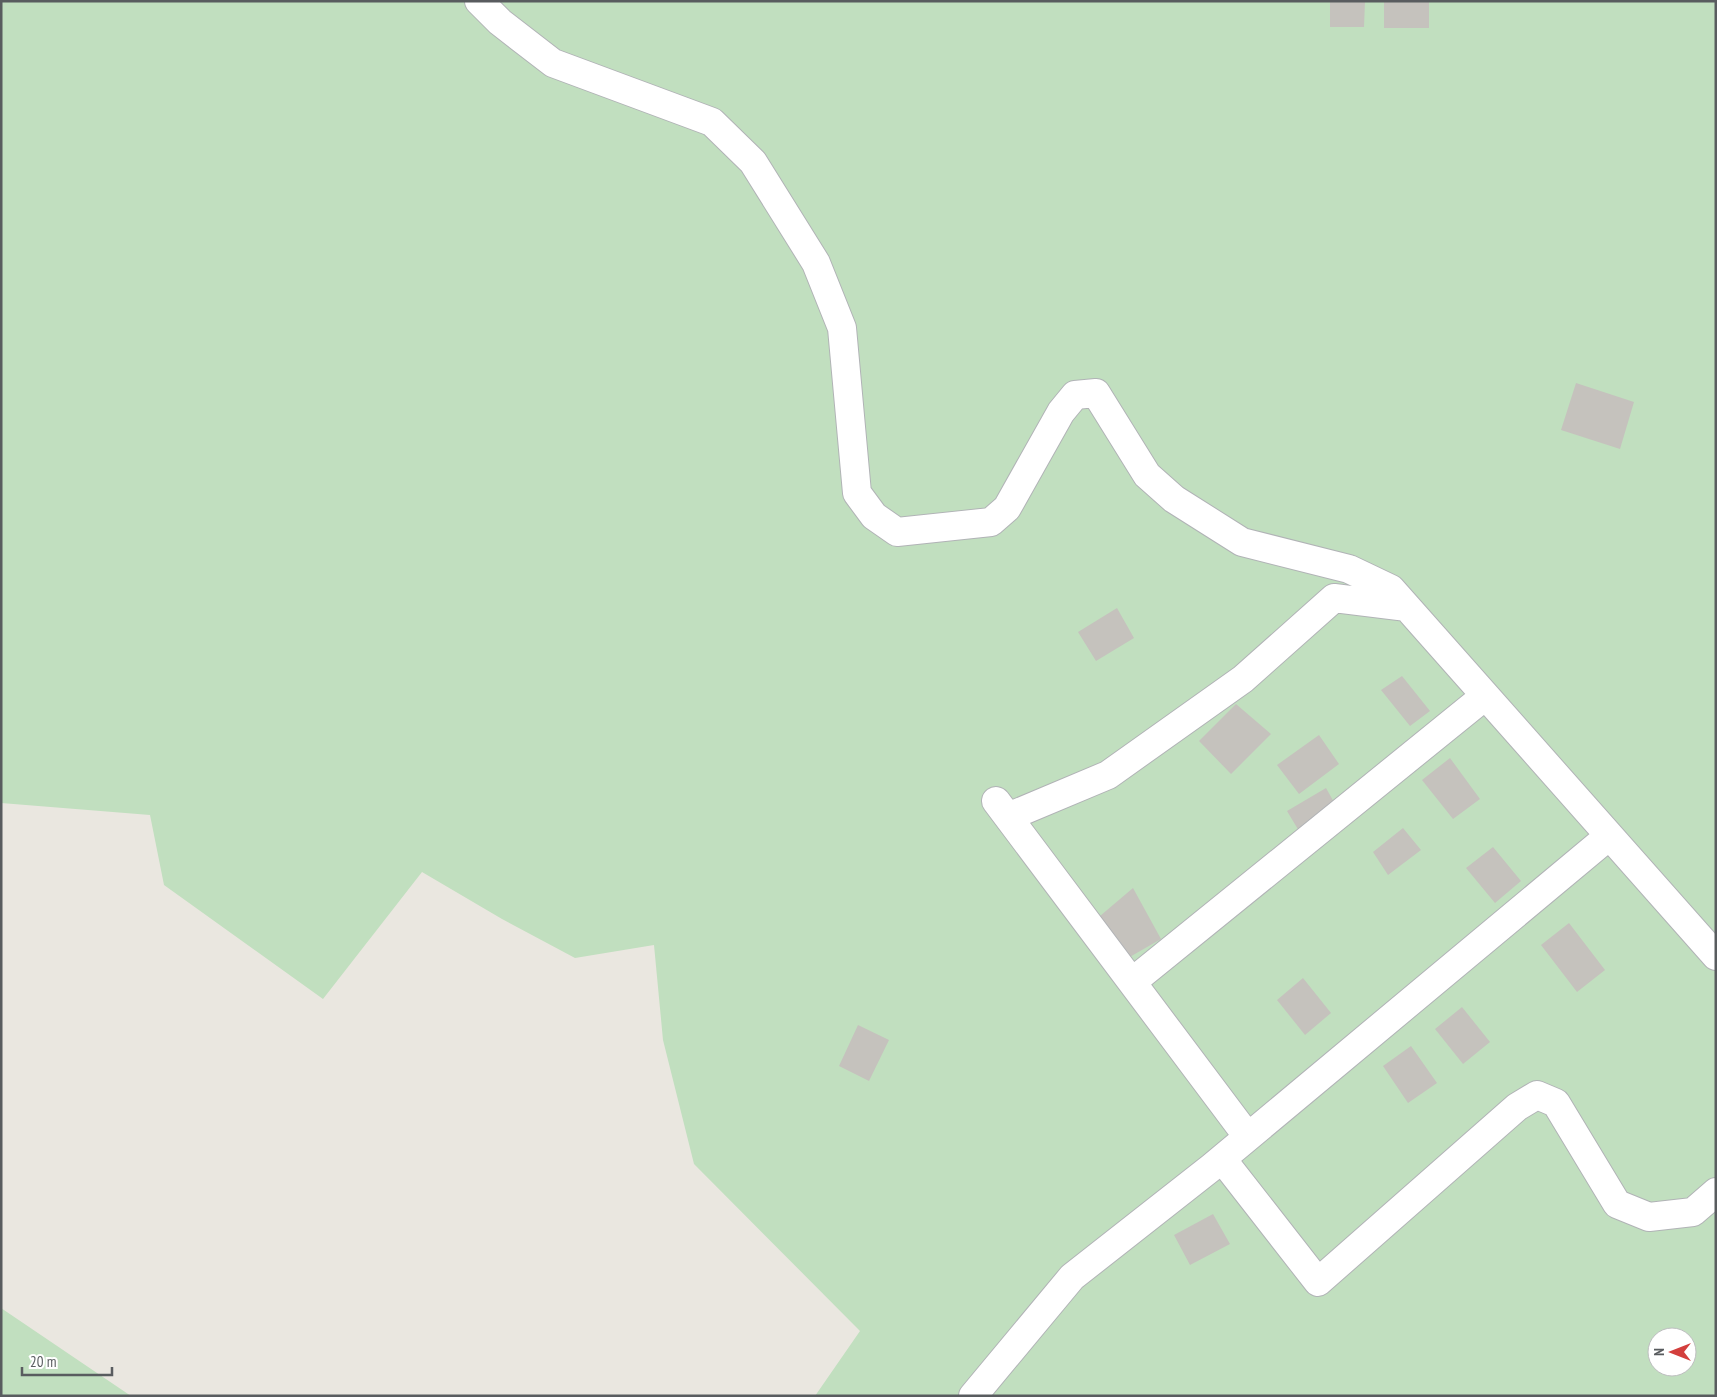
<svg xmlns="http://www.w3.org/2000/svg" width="1717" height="1397" font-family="'PT Sans Narrow',sans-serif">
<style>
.green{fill:#c1dfbf;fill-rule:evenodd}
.building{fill:#c5c2bd}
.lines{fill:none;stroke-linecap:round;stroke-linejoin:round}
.minor-casing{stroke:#b1b3b6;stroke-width:30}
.minor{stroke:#fff;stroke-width:28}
</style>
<rect width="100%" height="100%" fill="#eae7e0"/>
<!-- green -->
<path class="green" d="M1,1H1716V1396H815L860,1331L694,1164L663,1040L654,945L575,958L502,919L422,872L323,999L164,885L150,815L1,803ZM1657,1337H1687V1367H1657Z
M1,1308L131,1396H1Z"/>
<!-- building -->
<path class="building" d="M1330,1H1365L1364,27H1330Z
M1384,1H1429V28H1384Z
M1576,383L1634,402L1620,449L1561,430Z
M1117,608L1134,638L1096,661L1078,632Z
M1402,676L1430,711L1410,726L1381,690Z
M1236,704L1271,734L1231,774L1199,741Z
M1319,735L1339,764L1299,794L1277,765Z
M1450,758L1480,799L1453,819L1422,780Z
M1326,788L1343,818L1305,841L1287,811Z
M1403,828L1421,850L1388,875L1373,852Z
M1493,847L1521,881L1495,903L1466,868Z
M1133,888L1161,939L1128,958L1100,916Z
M1569,923L1605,970L1577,992L1541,945Z
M1303,978L1331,1013L1305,1035L1277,1000Z
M1462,1007L1490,1042L1463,1064L1435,1029Z
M858,1025L889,1040L869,1081L839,1066Z
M1411,1046L1437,1083L1408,1103L1383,1066Z
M1213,1214L1230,1244L1190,1265L1174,1235Z"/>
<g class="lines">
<defs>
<path id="minor" d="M479,1L500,22L553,63L712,122L753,162L816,263L842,328L857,493L874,516L897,532L991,522L1007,508L1061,412L1075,395L1096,393L1147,475L1174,499L1242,542L1349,569L1391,589L1716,956
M996,801L1248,1137
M1008,817L1108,775L1243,679L1334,598L1407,607
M1132,982L1485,696
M1222,1159L1318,1282L1517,1107L1537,1095L1556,1103L1617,1204L1649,1217L1693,1212L1716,1192
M973,1396L1072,1277L1212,1167L1609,836"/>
</defs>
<!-- minor casing -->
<use href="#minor" class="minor-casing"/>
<!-- minor -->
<use href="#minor" class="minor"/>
</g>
<!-- border -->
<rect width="1717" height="1397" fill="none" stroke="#595c5f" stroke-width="5"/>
<!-- north arrow -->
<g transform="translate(1672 1352) rotate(270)"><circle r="24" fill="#ffffff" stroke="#bdbebf"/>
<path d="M0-4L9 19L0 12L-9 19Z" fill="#d33f3d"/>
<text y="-8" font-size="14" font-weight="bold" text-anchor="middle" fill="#595c5f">N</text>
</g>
<!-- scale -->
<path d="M22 1367v8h90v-8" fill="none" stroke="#595c5f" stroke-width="2.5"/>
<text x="30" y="1367" font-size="15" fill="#595c5f" stroke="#ffffff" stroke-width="4" paint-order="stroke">20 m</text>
</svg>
